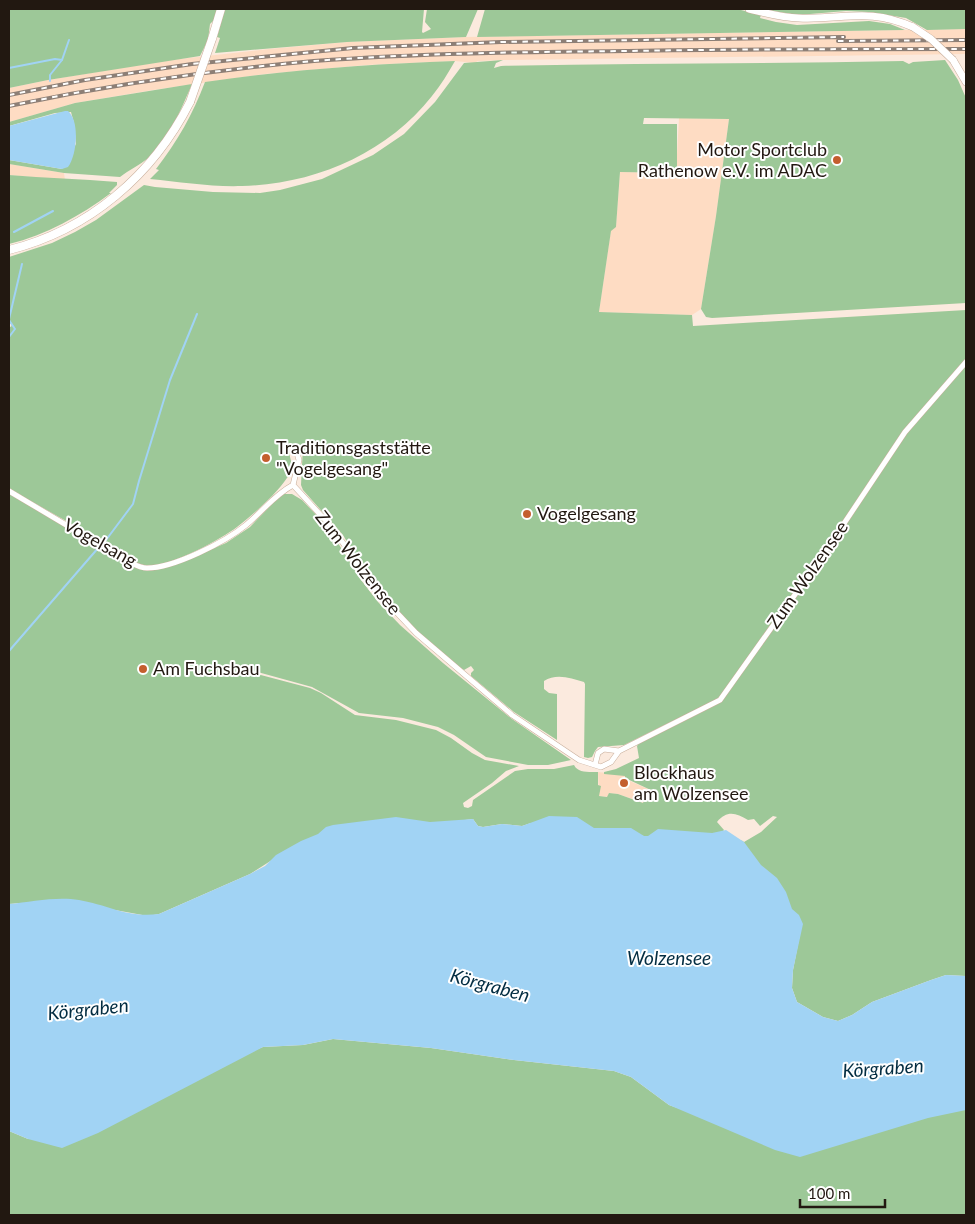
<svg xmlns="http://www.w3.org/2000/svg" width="975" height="1224" font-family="Lato,sans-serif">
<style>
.built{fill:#fedcc3}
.green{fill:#9dc898}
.water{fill:#a1d3f4}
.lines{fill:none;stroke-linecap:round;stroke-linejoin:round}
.stream{stroke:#a1d3f4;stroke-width:2}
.street-casing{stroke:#c8ae9b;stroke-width:6}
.secondary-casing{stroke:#c8ae9b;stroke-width:8}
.primary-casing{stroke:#c8ae9b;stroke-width:9}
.street{stroke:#fff;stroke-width:5}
.secondary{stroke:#fff;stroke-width:7}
.primary{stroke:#fff;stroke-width:8}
.rail-casing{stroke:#8d7f76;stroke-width:4}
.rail{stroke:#fff;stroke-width:2;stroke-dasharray:5.5;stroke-linecap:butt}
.secondary-bridge-casing{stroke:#c8ae9b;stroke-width:8;stroke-linecap:butt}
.primary-bridge-casing{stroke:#c8ae9b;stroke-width:9;stroke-linecap:butt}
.secondary-bridge{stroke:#fff;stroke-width:7}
.primary-bridge{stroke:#fff;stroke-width:8}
.poi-dot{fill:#c45e2e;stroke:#fff;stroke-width:2}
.labels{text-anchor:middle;stroke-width:4;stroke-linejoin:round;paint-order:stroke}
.poi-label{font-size:18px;fill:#221811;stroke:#fff;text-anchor:start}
.street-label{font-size:18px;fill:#221811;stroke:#fff}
.water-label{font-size:19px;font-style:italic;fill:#032d42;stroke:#fff}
</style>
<rect width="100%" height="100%" fill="#fbeade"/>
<!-- built -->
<path class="built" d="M966,29V54L503,60L478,61L474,63L455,61L367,65L265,74L153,90L75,103L9,122V88L48,80L161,61L269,49L347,42L466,37Z
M679,118L729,119L716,216L701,309L692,315L599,312L611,230L616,227L620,172L676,173Z
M9,164L64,173L65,180L9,175Z
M598,772L626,775L625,779L655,792L651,800L644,803L618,794L609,793L608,797L599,796Z"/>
<!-- green -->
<path class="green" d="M9,9H217L214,20L210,24L208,40L200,56L48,80L9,88Z
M225,9H424L422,32L423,33L431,29L425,22L427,9H478L466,37L347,42L215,53L220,38L217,37Z
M485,9H737L761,15L760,18L776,22L797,25L869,21L890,24L905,30L477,37Z
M760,9H966V29L927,30L906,18L869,12L846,11L798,15Z
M503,60L496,63L494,68L501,66C635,63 769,64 903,61L909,64L913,62L945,60L958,80L966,98V303L712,318L706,317L701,309L716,216L729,119L644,118L643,124H677V173L620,172L616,227L611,231L599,312L692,315L693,326L966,310V358L903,433L817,560L719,698L624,745L598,747L595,751L592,757L588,758L584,757L585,684L584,682C571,678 556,673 544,681V689L549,693L557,694V740L514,712L471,676V673L474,670L471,666L464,670L459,667L417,631L385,599L364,571L343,535L303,490L301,485L303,446L292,445L289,448C288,457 295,465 290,473C282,489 252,516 237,527C220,540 165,570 144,565C129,562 117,551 104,543C73,524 40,507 9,488V326L11,327L12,324L9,323V257L52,243L75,232L96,220L144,185L155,187L213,192L260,193L280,190L322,179L373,155L404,134L435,102L464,63Z
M455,61C448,73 441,85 432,96C386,154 315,184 242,186C211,187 180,182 150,179L159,170L156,169C177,142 193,114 205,82C288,70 371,64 455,61Z
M192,84C181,110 169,139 148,158C140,165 129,170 120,177L64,173L9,164V160L62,169L76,144L74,123L71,112L55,113L9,126V122L75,103Z
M9,175C45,178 81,179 117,182V185L109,193H111C80,216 46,235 9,244Z
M966,364V976L946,975L931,980L872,1002L852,1015L838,1021L823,1017L797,1002L792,988L793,970L802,924L774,890L741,840L744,842L761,832L777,817L773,816L760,826L754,819L748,820C736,813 727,810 717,822L724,830L718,837L670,839L531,823L522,826L502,824L483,827L478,826L473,819L465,820L457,830L272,860L250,874L159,914L148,916L115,910L20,903L9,904V494L137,568L177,564L226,543L250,527L279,497L284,494H292L302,500L324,523L338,543L361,580L378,602L400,625L443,663L512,719L571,760L548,765H528L486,757L454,735L438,727L403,718L359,713L312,687L247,669H242V672L257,674L310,688L321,693L355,715L396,720L436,730L451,738L472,753L485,760L519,766L506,771L492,783L463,803L464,807L468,808L472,806L473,800L515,771L528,769H554L574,765C578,773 588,772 598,772V785L601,786L599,796L607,797L609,793L618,794L643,803L645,798L652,800L655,792L625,778V776L604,774V772L616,769L639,758L637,746L639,743L722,701L906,434Z
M333,1039L431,1048L514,1060L614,1071L631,1077L669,1105L803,1153L966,1100V1215H9V1131L28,1139L263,1047L303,1045Z"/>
<!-- water -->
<path class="water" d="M65,111H68C80,121 77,155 68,167L62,169L9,160V126Z
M549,816L577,817L594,828H631L644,836H648L658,829L712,833L726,830L744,842L761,865L777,878L786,892L792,909L799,915L803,924L793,970L792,988L797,1002L823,1017L838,1021L852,1015L872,1002L931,980L946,975L966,976V1110L928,1118L800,1157L775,1150L669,1105L631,1077L614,1071L514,1060L431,1048L333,1039L303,1045L263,1047L98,1133L62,1148L28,1139L9,1131V904C31,902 57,896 79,900C109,905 126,918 159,914L250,874L265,866L276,855L301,841L318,834L326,827L333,825L396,817L430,822L473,819L478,826L483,827L502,824L522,826Z"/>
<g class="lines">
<!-- stream -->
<path class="stream" d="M9,68L55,59L62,60
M50,81V75L62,60L69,40
M14,232L53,211
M9,319L22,264
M9,320L15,329L9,337
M106,540L133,504L139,481L170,380L197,314
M9,651L99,547"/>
<defs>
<path id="street" d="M297,453L299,460L293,485L328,523L346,547L367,581L416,633L512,715L579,760L601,767L611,762L619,751L720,700L821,558L905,432L966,362
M9,491L125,560C132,563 139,568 147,568C174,568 225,542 246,525C262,512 274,495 293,485
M595,765L598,753L604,749L619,751"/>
<path id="secondary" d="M749,9C766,13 782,18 799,18C844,20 868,7 913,27
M953,60L966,82"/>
<path id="primary" d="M212,39L221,9
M9,250C89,230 153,175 190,102"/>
</defs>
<!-- street casing -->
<use href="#street" class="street-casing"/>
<!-- secondary casing -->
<use href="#secondary" class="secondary-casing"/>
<!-- primary casing -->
<use href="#primary" class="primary-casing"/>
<!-- street -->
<use href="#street" class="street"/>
<!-- secondary -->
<use href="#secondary" class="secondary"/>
<!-- primary -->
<use href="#primary" class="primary"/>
<defs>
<path id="rail" d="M838,41L966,40
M9,95L85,80L192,64L353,48L501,42L844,37
M9,106C109,85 212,70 314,61C419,53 524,52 628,51C741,49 854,49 966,49"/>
</defs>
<!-- rail casing -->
<use href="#rail" class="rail-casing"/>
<!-- rail -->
<use href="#rail" class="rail"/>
<defs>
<path id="secondary-bridge" d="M913,27L931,39L953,60"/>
<path id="primary-bridge" d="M190,102L212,39"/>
</defs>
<!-- secondary-bridge casing -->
<use href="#secondary-bridge" class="secondary-bridge-casing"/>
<!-- primary-bridge casing -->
<use href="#primary-bridge" class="primary-bridge-casing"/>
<!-- secondary-bridge -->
<use href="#secondary-bridge" class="secondary-bridge"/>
<!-- primary-bridge -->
<use href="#primary-bridge" class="primary-bridge"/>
</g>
<!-- markers -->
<g class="poi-dot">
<circle cx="837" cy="160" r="5"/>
<circle cx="266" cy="458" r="5"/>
<circle cx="527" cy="514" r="5"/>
<circle cx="143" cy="669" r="5"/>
<circle cx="624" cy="783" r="5"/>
</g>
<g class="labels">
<!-- poi labels -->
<g class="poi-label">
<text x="827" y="156" text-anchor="end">Motor Sportclub<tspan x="827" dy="21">Rathenow e.V. im ADAC</tspan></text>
<text x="276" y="454">Traditionsgaststätte<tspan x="276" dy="21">"Vogelgesang"</tspan></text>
<text x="537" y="520">Vogelgesang</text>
<text x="153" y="675">Am Fuchsbau</text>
<text x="634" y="779">Blockhaus<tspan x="634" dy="21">am Wolzensee</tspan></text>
</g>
<!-- street labels -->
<g class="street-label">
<text transform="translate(100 543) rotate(29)" y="6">Vogelsang</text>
<text transform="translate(358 563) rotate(52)" y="6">Zum Wolzensee</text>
<text transform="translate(808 575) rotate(-55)" y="6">Zum Wolzensee</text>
</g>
<!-- water labels -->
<g class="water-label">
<text x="669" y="965">Wolzensee</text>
<text transform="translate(490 985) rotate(15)" y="7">Körgraben</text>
<text transform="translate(88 1009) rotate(-6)" y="7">Körgraben</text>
<text transform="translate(883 1068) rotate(-4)" y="7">Körgraben</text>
</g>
</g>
<!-- border -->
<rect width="975" height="1224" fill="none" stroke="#221811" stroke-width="20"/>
<!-- scale -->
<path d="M800 1199v8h85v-8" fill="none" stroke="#221811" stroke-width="2.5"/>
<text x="808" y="1199" font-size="15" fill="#221811" stroke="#ffffff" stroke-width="4" paint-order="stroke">100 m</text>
</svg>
